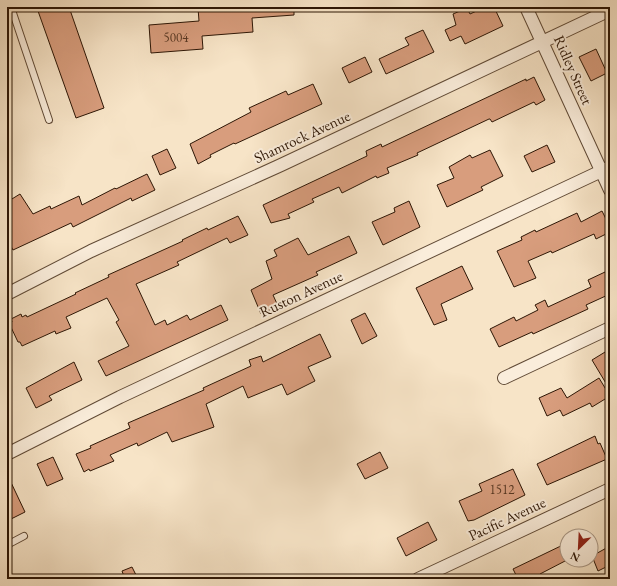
<svg xmlns="http://www.w3.org/2000/svg" width="617" height="586" font-family="'EB Garamond',serif">
<style>
.building{fill:#d89d7d;stroke:#2d1605}
.lines{fill:none;stroke-linecap:round;stroke-linejoin:round}
.service-casing{stroke:#604a36;stroke-width:8}
.minor-casing{stroke:#604a36;stroke-width:14}
.service{stroke:#faeddb;stroke-width:6}
.minor{stroke:#faeddb;stroke-width:12}
.labels{text-anchor:middle;stroke-width:4;stroke-linejoin:round;paint-order:stroke}
.number-label{font-size:13px;fill:#583823}
.street-label{font-size:15px;fill:#2d1605;stroke:#faeddb}
</style>
<rect width="100%" height="100%" fill="#f7e4c7"/>
<filter id="stains"><feTurbulence type="fractalNoise" baseFrequency=".005" numOctaves="4"/><feColorMatrix values="0 0 0 0 .2 0 0 0 0 .09 0 0 0 0 .02 0 0 0 .5 -.17"/></filter>
<radialGradient id="worn" r=".72"><stop offset=".6" stop-color="#630" stop-opacity="0"/><stop offset="1" stop-color="#630" stop-opacity=".3"/></radialGradient>
<!-- building -->
<path class="building" d="M48,7H69L104,108L76,118L38,11Z
M210,7H294V15L252,18L253,32L202,36L203,49L151,53L149,25L199,21L198,8Z
M485,7H494L503,26L465,44L461,36L450,41L445,30L456,25L453,14L467,8L470,14Z
M423,30L434,52L386,74L379,59L409,45L405,38Z
M596,49L607,73L591,81L579,57Z
M365,57L372,72L349,83L342,68Z
M534,77L545,100L536,105L534,102L492,122L490,119H489L417,153L418,155L387,168L389,173L377,178L376,176L342,193L339,187L312,199L314,202L288,214L290,218L271,223L263,205L367,156L366,151L381,144L382,147L526,79V81Z
M313,84L322,104L235,144L234,143L210,155L211,157L198,164L190,144L251,112L249,108L286,91L288,95Z
M547,145L555,162L532,172L524,156Z
M167,149L176,168L160,175L152,156Z
M490,150L503,176L481,187L483,190L447,207L437,185L454,178L449,167L470,155L472,158Z
M147,174L155,190L132,201L131,198L73,227L71,223L13,250L7,239V202L20,194L33,214L50,206L51,209L79,196L82,205L115,188L116,189Z
M409,201L420,227L383,245L372,222L395,212L394,208Z
M602,211L610,227V232L596,239L594,234L552,253L551,251L528,261L536,278L514,287L497,251L522,240L521,237L535,230L536,232L577,213L581,222Z
M238,216L248,235L230,243L227,238L177,262L179,265L136,284L155,325L165,320L167,325L187,315L190,320L221,305L228,320L106,376L98,361L129,346L116,322L119,320L107,298L66,317L71,328L56,334L55,331L22,346L20,342H18L9,323L12,322L11,319L21,314L22,317L26,315L27,317L76,294L75,293L109,277L108,275L183,241L182,240L207,228L208,230Z
M349,236L357,253L316,272L318,275L273,295L278,306L261,314L251,290L272,279L266,261L277,256L274,250L298,238L308,255Z
M462,266L473,289L441,304L447,320L434,325L416,288Z
M605,272L610,283V294L586,305L588,309L533,334L532,332L499,347L490,329L514,317L516,321L538,310L535,305L545,300L548,307L591,287L588,280Z
M365,313L377,336L362,344L351,320Z
M320,334L331,357L308,367L315,381L287,395L282,384L248,398L243,386L206,404L214,427L172,442L167,432L138,446L137,443L110,455L114,461L90,471L89,469L84,472L76,454L91,448L90,446L130,428L128,423L204,390L203,388L251,366L249,360L261,356L263,362Z
M610,349V390L592,360Z
M74,362L82,380L49,396L52,400L36,408L26,388Z
M599,378L610,396L592,407L590,403L563,416L560,410L547,416L539,398L561,388L567,398Z
M595,436L598,444L600,443L607,459L547,485L537,464Z
M380,452L388,468L365,479L357,464Z
M53,457L63,479L47,486L37,464Z
M513,469L525,495L474,520L468,521L459,501L482,491L479,484Z
M7,474L25,512L7,521Z
M428,522L437,540L406,556L397,538Z
M567,543V560L540,574L541,576L534,579H518L513,569Z
M610,546V565L598,571L592,556Z
M132,567L138,579H125L122,571Z"/>
<g class="lines">
<defs>
<path id="service" d="M7,14L13,13L49,120
M7,545L24,536"/>
<path id="minor" d="M526,7L610,190
M7,294L91,251L281,165L610,10
M504,378L610,328
M7,454L120,397L610,167
M418,579L610,489"/>
</defs>
<!-- service casing -->
<use href="#service" class="service-casing"/>
<!-- minor casing -->
<use href="#minor" class="minor-casing"/>
<!-- service -->
<use href="#service" class="service"/>
<!-- minor -->
<use href="#minor" class="minor"/>
</g>
<g class="labels">
<!-- number labels -->
<g class="number-label">
<text x="176" y="42">5004</text>
<text x="502" y="494">1512</text>
</g>
<!-- street labels -->
<g class="street-label">
<text transform="translate(573 70) rotate(66)" y="5">Ridley Street</text>
<text transform="translate(302 137) rotate(-25)" y="5">Shamrock Avenue</text>
<text transform="translate(301 294) rotate(-25)" y="5">Ruston Avenue</text>
<text transform="translate(507 519) rotate(-25)" y="5">Pacific Avenue</text>
</g>
</g>
<!-- margin -->
<rect width="617" height="586" fill="none" stroke="#f7e4c7" stroke-width="24"/>
<rect x="8" y="8" width="601" height="570" fill="none" stroke="#2d1605" stroke-width="2"/>
<rect x="12" y="12" width="593" height="562" fill="none" stroke="#2d1605"/>
<!-- north arrow -->
<g transform="translate(579 548) rotate(204)"><circle r="19" fill="#faeddb" stroke="#a89785"/>
<path d="M0-3L7 15L0 10L-7 15Z" fill="#8f2418"/>
<text y="-6" font-size="11" font-weight="bold" text-anchor="middle" fill="#2d1605">N</text>
</g>
<rect width="100%" height="100%" filter="url(#stains)"/>
<rect width="100%" height="100%" fill="url(#worn)"/>
</svg>
